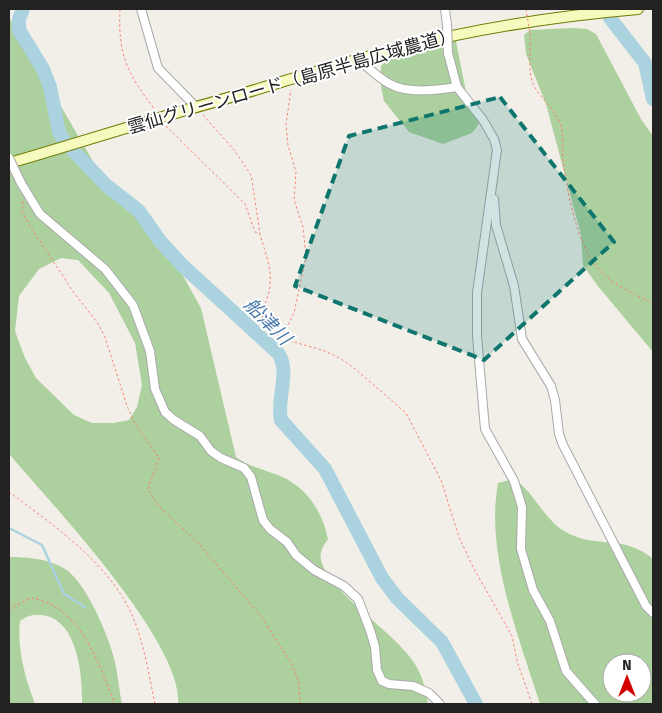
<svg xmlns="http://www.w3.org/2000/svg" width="662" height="713" font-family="'Fira Sans','Noto Sans JP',sans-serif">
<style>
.forest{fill:#add19e;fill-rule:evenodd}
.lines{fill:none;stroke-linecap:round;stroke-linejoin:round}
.stream{stroke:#aad3df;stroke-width:2.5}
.river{stroke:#aad3df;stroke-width:14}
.street-casing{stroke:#a9a9a9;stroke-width:10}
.secondary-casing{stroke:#707d05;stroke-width:12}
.path{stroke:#fa8072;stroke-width:1;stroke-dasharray:2.5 2.5;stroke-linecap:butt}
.street{stroke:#fff;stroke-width:8}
.secondary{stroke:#f7fabf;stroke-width:10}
.street-bridge-casing{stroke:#a9a9a9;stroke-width:10;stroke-linecap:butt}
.secondary-bridge-casing{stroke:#707d05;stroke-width:12;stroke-linecap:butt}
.path-bridge{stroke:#fa8072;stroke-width:1;stroke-dasharray:2.5 2.5;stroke-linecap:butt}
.street-bridge{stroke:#fff;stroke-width:8}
.secondary-bridge{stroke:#f7fabf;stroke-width:10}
.marked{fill:#0f766e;fill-opacity:0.2;stroke:#0f766e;stroke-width:4;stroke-dasharray:10 6;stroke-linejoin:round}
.labels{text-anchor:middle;stroke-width:4;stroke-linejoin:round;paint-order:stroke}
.street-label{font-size:18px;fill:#222;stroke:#fff}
.water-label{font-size:19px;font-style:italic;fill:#4a7aab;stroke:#fff}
</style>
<rect width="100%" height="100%" fill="#f2efe9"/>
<!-- forest -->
<path class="forest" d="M9,17L98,170L182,274L201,308L236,457C252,469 273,471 290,481C311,494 323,515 328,539C324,545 319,552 321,560C329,592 394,632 413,661C422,674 426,689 428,704H178C184,643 49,501 9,454ZM61,258L78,260L109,293L135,343L142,385L137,407L129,420L114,423H92L74,415L36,378L25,358L15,331L19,296L39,269Z
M572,28L587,29L596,34L641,119L653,136V352L597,285L583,265L581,235L546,104L526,54L524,35L530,30Z
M448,36L456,41L467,97L481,121L472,133L443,144L409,132L384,101L381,86V66L392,54Z
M514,479C534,492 543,518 564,531C596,550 622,533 653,559V704H540C519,637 485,554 498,483ZM612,663H642V693H612Z
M9,557C28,557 52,559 68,571C88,587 109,637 115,662C118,676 119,690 122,704H82C83,677 78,618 41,615C32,615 28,615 20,621C17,650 25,677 35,704H9Z"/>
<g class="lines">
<!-- stream -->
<path class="stream" d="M9,528L42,545L64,594L85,607"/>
<!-- river -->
<path class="river" d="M23,9L19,19V30L43,69L50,87L59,132L64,141L106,185L139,211L160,241L183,266L278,353C291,371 276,400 281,420L325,469L382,578L397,598L442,642L476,704
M607,9L610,18L645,63L653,99"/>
<defs>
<path id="street" d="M141,9L158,68L196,107
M445,9L447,25
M448,53L457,87L483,120L494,139L497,150L477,293V336L485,429L514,481L522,507L521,549L533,590L550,621L566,671L595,704
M358,59C368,67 378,78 390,84C408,94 437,90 457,87
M21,183L40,214L105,269L133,305L150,351L155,389L165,412L174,420L200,436L211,451L221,458L244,468L251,477L263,520L270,529L287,542L296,555L314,570L344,586L358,599L370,630L375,647L377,670L382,681L389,684L413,686L429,693L440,704
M494,199L496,225L514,286L522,339L551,386L555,400L559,434L563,445L646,606L653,613"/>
<path id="secondary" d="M189,109C259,90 329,66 400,48C478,28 557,16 638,9
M9,163L30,157"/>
</defs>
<!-- street casing -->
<use href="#street" class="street-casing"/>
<!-- secondary casing -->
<use href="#secondary" class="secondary-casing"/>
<!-- path -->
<path class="path" d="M120,9C118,57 127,72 155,110
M530,33C531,49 527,72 534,86C542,101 557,110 561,127C564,138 562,150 563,161C567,191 577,243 596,266C608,282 635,295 653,303
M203,115L235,151L251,175L260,233
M166,126L245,204L255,232L260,234C264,250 272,268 270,284C270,298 260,308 263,322L280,338L325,351L341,359L354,368L406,413L441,480L459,537L473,567L512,636L517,661L532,704
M23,201L22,212L30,226L74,293L97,322L105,337L127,406L135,424L159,458L148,489L157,504L199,544L261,616L293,666L299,683L300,704
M281,338L294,313L306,257L303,227L294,200L296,172L288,145L286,124L291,90
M9,492C53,525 109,563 132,615C144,643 149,675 155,704
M9,609L31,598C81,606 99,664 115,704"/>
<!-- street -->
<use href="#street" class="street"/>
<!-- secondary -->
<use href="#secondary" class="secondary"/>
<defs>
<path id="street-bridge" d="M447,25L448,53
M9,158L21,183"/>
<path id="secondary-bridge" d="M30,157L189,109"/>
</defs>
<!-- street-bridge casing -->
<use href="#street-bridge" class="street-bridge-casing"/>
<!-- secondary-bridge casing -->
<use href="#secondary-bridge" class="secondary-bridge-casing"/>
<!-- path-bridge -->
<path class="path-bridge" d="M526,9L530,33"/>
<!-- street-bridge -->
<use href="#street-bridge" class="street-bridge"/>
<!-- secondary-bridge -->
<use href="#secondary-bridge" class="secondary-bridge"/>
</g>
<!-- marked area -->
<path class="marked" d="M500,97L614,242L484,360L295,286L349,136Z"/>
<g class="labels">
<!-- street labels -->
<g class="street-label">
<text transform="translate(292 81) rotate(-16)" y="6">雲仙グリーンロード（島原半島広域農道）</text>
</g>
<!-- water labels -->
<g class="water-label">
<text transform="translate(268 321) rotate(45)" y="7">船津川</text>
</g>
</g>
<!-- border -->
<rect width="662" height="713" fill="none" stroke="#222222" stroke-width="20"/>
<!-- north arrow -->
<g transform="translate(627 678)"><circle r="24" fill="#ffffff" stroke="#a7a7a7"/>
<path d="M0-4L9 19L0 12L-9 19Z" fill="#d40000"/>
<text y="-8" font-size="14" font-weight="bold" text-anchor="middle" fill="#222222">N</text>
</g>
</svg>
